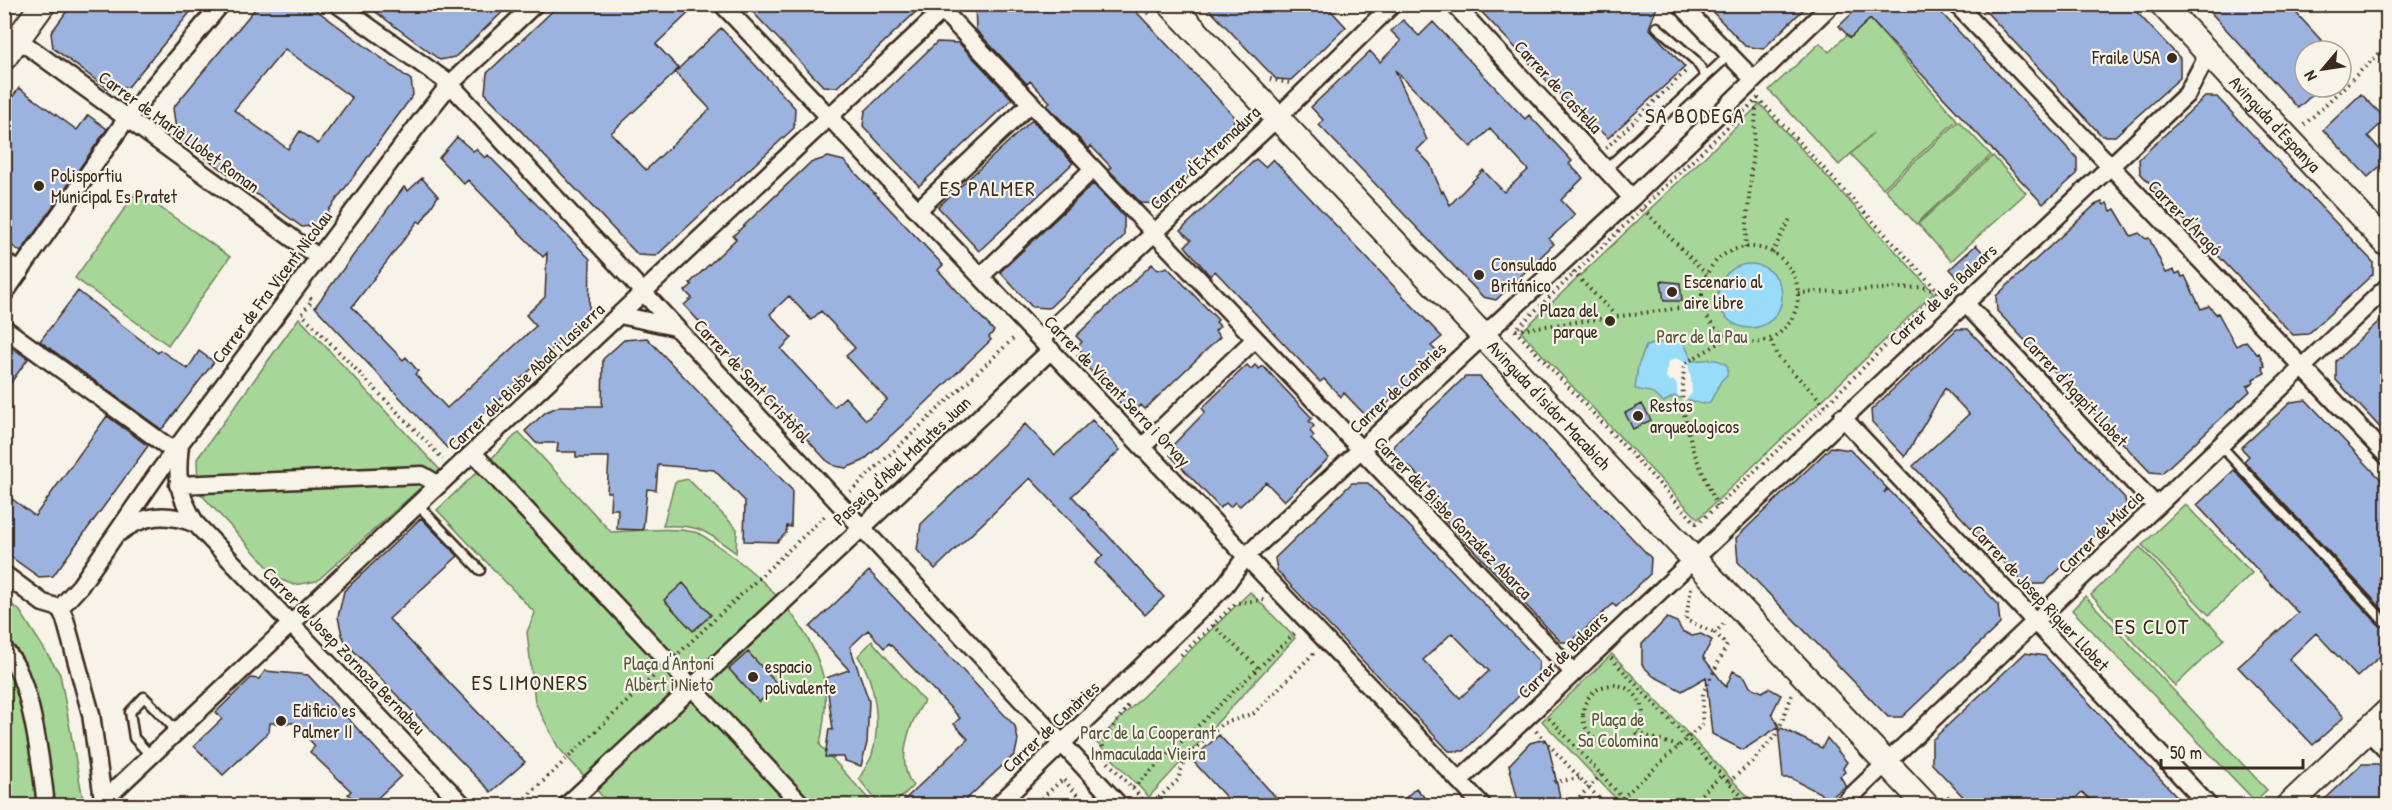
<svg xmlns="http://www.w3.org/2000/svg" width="2392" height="810" font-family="'Patrick Hand',sans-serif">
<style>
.green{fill:#a7d798;stroke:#71805b;stroke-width:1.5}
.water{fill:#98dcfa;stroke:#7395a2;stroke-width:1.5}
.pier{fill:#f7f3e8}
.building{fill:#9cb3e0;stroke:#3b2a1e;stroke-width:1.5;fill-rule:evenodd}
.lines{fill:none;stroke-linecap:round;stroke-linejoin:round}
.lane-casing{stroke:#3b2a1e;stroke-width:13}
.street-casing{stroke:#3b2a1e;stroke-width:21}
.secondary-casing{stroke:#3b2a1e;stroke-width:28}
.path{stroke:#3b2a1e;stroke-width:4;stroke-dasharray:1.5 4.5;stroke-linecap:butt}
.lane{stroke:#f7f3e8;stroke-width:8}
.street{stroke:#f7f3e8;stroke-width:16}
.secondary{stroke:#f7f3e8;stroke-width:24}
.poi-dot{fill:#3b2a1e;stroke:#f7f3e8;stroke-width:2}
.labels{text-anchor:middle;stroke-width:4.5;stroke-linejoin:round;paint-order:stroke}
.poi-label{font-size:18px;fill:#3b2a1e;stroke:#f7f3e8;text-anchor:start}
.street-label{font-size:18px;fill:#3b2a1e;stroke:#f7f3e8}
.park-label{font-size:18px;fill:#56553c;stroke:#f7f3e8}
.quarter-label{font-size:21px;letter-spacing:1.5px;fill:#3b2a1e;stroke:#f7f3e8}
</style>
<rect width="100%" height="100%" fill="#f7f3e8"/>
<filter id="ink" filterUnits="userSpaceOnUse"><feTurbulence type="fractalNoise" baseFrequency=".0167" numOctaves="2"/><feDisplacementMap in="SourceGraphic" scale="12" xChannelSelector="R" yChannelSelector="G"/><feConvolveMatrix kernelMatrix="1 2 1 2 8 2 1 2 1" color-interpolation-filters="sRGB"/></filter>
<g filter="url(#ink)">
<!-- green -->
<path class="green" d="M1870,19L1957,120L1883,188L1851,154L1873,133L1839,165L1769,90L1820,43L1829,52L1847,35L1850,38Z
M1760,104L1934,293L1698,519L1521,332Z
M1959,121L1991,155L1916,224L1885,189Z
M1993,156L2026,193L1951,261L1918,224Z
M137,191L230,257L168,345L75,278Z
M299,318L440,470L317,581L294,585L279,579L198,491L197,459Z
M519,432L611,532C636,531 671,527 694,532C702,533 711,542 718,546C763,576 809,622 823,676C828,699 824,722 820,745L874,805H610L558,747L535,702L527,632L535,613L437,510Z
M688,479L737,529L736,553C707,532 700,524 663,526L675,482Z
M2185,504L2252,573L2209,615L2142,545Z
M2140,547L2224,639L2175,686L2091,595Z
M1250,592L1295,638L1149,797L1096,742Z
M2085,596L2267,790L2255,801L2072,610Z
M4,598L20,611L60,674L84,805H11L4,770Z
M872,641L924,701C909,724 895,762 913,786L893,805H880L859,779C863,771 869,763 872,755C881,725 876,681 858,656Z
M1612,654L1756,805H1622L1542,721Z"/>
<!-- water -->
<path class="water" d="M1718 296a32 32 0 1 1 64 0a32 32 0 1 1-64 0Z
M1676,339L1684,343L1692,361C1704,360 1719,356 1728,367L1727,375L1721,381L1710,402L1702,404L1674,396L1664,402L1650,392L1635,389L1638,366L1646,346Z"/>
<!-- pier -->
<path class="pier" d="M1676,358L1688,364L1691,378L1692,393L1684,402L1677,394V385L1673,380L1670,381L1666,377L1668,362Z"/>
<!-- building -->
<path class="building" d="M72,4H197L128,87L108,89L53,48L51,33Z
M259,4H308L411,80L413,95L318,225L302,227L177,137L173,108ZM285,49L352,98L318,144L300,131L288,149L234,110Z
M365,4H511L455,57L440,60Z
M560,4H698L656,44L679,69L611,133L646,170L710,109L675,72L721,28L795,108L794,128L656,256L638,255L485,93L487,73Z
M745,4H924L837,87L823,86Z
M975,4H1129L1234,116L1233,134L1160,204L1141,203L1108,169L1111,167L1091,146L1089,149L1047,105L1050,102L1030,81L1027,84L976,30Z
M1204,4H1325L1346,27L1291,80L1276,79Z
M1474,4H1658L1649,28L1685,67L1608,138L1562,97Z
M1705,4H1809L1763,49L1745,46Z
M1856,4H1933L2077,158V174L2043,204L1870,19L1850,38L1839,26L1859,7Z
M1979,4H2129L2180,58V78L2115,136H2102Z
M2203,4H2288L2331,51H2305V87H2321L2298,108Z
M1403,20L1419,36L1433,22L1525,119L1529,115L1572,161L1569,164L1583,178L1561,200L1575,215L1549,239L1554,244L1496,300L1483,297L1319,125L1323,120L1311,107L1370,51L1380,62L1401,41L1391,31ZM1395,70L1471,147L1490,129L1528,170L1504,192L1483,170L1450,205L1443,191L1442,193L1430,164L1417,150L1427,140Z
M937,42L959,43L1012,99L919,186L863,126L865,111Z
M19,88L77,130L88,115L107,129L21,252L4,240V109Z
M2361,94L2386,119L2368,136L2388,159L2368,177L2323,130Z
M2205,97H2217L2373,262V274L2308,334L2293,335L2140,173L2139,159Z
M1032,120L1073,163L979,251L938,207Z
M457,137L473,151L476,149L485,158L488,155L590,259L589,315L447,448L315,307L404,187L408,191L422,178L438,196L421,223L418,221L352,307L403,360L406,357L418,371L415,374L447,408L536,326L526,315L545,297L547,253L543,257L468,180L464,184L439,158Z
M828,157L844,161L943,265L938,270L994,331L989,337L991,340L909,419L863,461L846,468L835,466L826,460L684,305L692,298L685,291L692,285L690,283L736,239L733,236L810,163ZM789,296L811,320L821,311L855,348L846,356L887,400L866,420L845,397L834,407L781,349L792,338L770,314Z
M1256,159L1265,167L1273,159L1442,337L1431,346L1439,354L1370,420L1344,393L1341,397L1324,379L1320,382L1215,271L1210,276L1185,246L1191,240L1181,230Z
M1093,184L1124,217V236L1049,308L1032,307L1000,272Z
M2102,202L2104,205L2107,203L2111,211L2115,209L2131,236L2139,233L2146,239L2149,238L2166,273L2174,270L2176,274L2180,272L2182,277L2185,276L2201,309L2209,306L2216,314L2218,313L2236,346L2246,341L2257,354L2259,353L2265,366L2262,367L2265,373L2253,379L2254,382L2247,386L2250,391L2162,473L2150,472L1997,311L1996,296L2095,205Z
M1976,245L1987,257L1961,281L1950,269Z
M1152,264L1158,270L1167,267L1218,320L1216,322L1220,326L1215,331L1220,337L1145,409L1141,405L1136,410L1130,404L1125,408L1077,356L1082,352L1077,347L1082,342L1076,336Z
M1661,281L1680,283L1682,301H1664Z
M78,291L158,353L160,350L188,369L199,351L214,362L164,427L161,429L40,341Z
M2388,313V436L2336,380V361Z
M1957,329H1968L2125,498L2126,506L2044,584H2024L1913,466L1969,414L1945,388L1905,457L1872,422L1871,410Z
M647,338L792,490L791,527L787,526L786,533L777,542L744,541L745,501L714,470L694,468L658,465L656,490L647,489L643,530L617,529L618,509H610L611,492H607L609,457H576V452H557L558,443H536L525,431L546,412L560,406H602L603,359L624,340Z
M4,342L28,359L4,392Z
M1247,365L1251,369L1255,365L1259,369L1263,366L1312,418L1309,421L1314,426L1310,431L1314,436L1311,439L1329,458L1284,501L1266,482L1240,506L1235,502L1230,507L1226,503L1220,508L1170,455L1174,451L1171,447L1205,412L1202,408Z
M1465,377H1480L1651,558L1650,574L1616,607L1613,604L1571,642H1561L1426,500L1434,493L1409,466L1401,473L1391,463L1394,445Z
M2306,400L2388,487V615L2244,461L2249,456L2241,448L2291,402Z
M1642,404L1651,420L1633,429L1625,413Z
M107,416L148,446L53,576L39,577L4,552V493L35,516Z
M1092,420L1120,450L1072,496L1164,597L1145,615L1095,563L1103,555L1030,478L935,569L917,550L921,524L1025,424L1055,455Z
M1831,447L1850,450L1887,488L1884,493L1888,489L1998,604L2000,624L1902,717H1888L1738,562L1736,538Z
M2234,470L2379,625L2388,626V649L2357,677L2316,633L2289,659L2344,717L2313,745L2238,667L2298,613L2197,505Z
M1352,483H1368L1539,661L1538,677L1464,751H1449L1277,571L1275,558ZM1452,633L1489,671L1460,698L1423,660Z
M421,518L458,556L389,619L525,762L491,792L346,643L342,635L338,617L344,591Z
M869,571L1015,726L1018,740L1015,754L959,806H898L968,739L954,724L960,718L889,643L884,648L868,630L850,647L869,701L867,743L861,766L845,761L844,757H825L829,729L833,730L826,678L849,670L810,627Z
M683,583L711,615L693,631L664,600Z
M1667,618L1677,622L1682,631L1692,636L1701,634L1712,640L1703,657L1726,687L1733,671L1745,677L1750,687L1762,692L1769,688L1781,695L1772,713L1779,727L1822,748L1827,738L1847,762L1843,768L1845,772L1840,776L1846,786L1829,799L1828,797L1824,799L1820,793L1791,778H1783L1778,727L1743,750L1712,734L1706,677L1682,691L1653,676L1642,665V644Z
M748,652L778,685L759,702L729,669Z
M2025,653L2045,656L2186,806H2097L2082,792L2067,806H1972L1932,764V740Z
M265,671L308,675L401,776L369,806H360L348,794L351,791L310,752L315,746L295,723H270L269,732L223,775L194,746L222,719L216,712L251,678L259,679Z
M1219,735L1284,806H1234L1192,760Z
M1544,739L1548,744L1562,806H1519L1509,765L1530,743Z
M2362,764H2378L2388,775V806H2318Z
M1416,788L1432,806H1397Z"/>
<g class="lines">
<defs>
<path id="lane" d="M1657,27L1696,61L1706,76
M1606,169L1728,56
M2220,445L2384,621
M418,505L480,570
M151,756L134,738L130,712L144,697L177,731"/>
<path id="street" d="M337,4L450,84L1120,806
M722,4L1483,806
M1454,4L1632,198
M1680,4L1753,79
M1956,4L2388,457
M943,11L1573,672
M4,29L318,257
M918,210L1031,103
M4,261L20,272
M981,276L1093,169
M4,294L127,118L221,4
M1964,302L2156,506
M620,315L675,327
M4,328L178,454
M1041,339L1277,118L1393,4
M1842,417L2209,806
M180,445C176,480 178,494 196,524L464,806
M1143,446L1255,339
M473,453L803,806
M178,485L422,475L439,485
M119,533C144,514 167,512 196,524
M4,574L43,603L60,608L65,619L91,714L104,806
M60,608L80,586L158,473L423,118L450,84L535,4
M4,650C31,672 42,770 46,806
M2367,730L2388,752
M1459,781L2187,94L2208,54
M103,801L949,4
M566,806L1051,350
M997,806L1223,588L1247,555L1632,198L1832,4
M1841,806L2388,286"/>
<g id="secondary">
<path id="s1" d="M1170,4L1927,806"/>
<path id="s2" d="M2162,4L2388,245"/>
<path d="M4,58L43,4"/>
<path d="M2288,806L2388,711"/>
</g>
</defs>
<!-- lane casing -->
<use href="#lane" class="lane-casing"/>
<!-- street casing -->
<use href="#street" class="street-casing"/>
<!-- secondary casing -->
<use href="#secondary" class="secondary-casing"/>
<!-- path -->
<path class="path" d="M1140,4L1152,17
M1849,10L1855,4
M1270,79L1289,83
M1758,98L1939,292L1825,406L1702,520L1696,523L1515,330Z
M2304,125L2388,45
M1606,148L1687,70
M1643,209L1707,275
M1702 295a48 48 0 1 1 96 0a48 48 0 1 1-96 0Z
M1745,248L1757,99
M1772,253L1790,219
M1573,272L1614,314
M1798,293L1922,287L1939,292L1952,291
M310,298L312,300L302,314L443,459
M1516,330L1703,305
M1771,341L1777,356L1827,407
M850,492L1015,337
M1717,506L1693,450L1682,405L1684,364L1728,338
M1691,588L1686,620L1715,633
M1213,625L1258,668
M679,653L827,514
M1181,655L1236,603L1264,600
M1611,658L1751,806
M1583 715a30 30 0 1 1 60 0a30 30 0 1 1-60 0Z
M1128,706L1102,742L1106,760L1149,806
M1549,718L1630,806
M1536,731L1606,806
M1637,733L1678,746
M1554,782L1580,778
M1729,782L1755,759L1778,732L1793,692
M1133,788L1296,632
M1947,796L1955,806
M1622,798L1702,725L1703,693L1727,645L1715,633L1725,622
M517,806L656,674
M1033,806L1063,779L1087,806
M1150,806L1178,780L1184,760L1222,724L1254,713L1314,653
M1571,806L1601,775
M1688,806L1722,775"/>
<!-- lane -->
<use href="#lane" class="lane"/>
<!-- street -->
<use href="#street" class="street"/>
<!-- secondary -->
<use href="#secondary" class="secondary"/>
</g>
</g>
<!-- markers -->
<g class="poi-dot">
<circle cx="2172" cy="58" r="6"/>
<circle cx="39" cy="186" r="6"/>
<circle cx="1479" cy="275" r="6"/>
<circle cx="1672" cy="292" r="6"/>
<circle cx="1610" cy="321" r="6"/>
<circle cx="1638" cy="416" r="6"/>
<circle cx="753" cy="677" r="6"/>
<circle cx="281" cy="721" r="6"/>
</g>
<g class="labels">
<!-- poi labels -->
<g class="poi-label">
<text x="2160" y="64" text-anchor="end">Fraile USA</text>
<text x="51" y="182">Polisportiu<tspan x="51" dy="21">Municipal Es Pratet</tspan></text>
<text x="1491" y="271">Consulado<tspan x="1491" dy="21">Británico</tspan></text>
<text x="1684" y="288">Escenario al<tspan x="1684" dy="21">aire libre</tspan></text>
<text x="1598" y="317" text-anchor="end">Plaza del<tspan x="1598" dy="21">parque</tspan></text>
<text x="1650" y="412">Restos<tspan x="1650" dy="21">arqueologicos</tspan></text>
<text x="765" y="673">espacio<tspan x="765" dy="21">polivalente</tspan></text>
<text x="293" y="717">Edificio es<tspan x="293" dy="21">Palmer II</tspan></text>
</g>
<!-- street labels -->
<g class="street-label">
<text transform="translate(1558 87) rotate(47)" y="6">Carrer de Castella</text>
<text dy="6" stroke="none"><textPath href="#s2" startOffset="165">Avinguda d'Espanya</textPath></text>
<text transform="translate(179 132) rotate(36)" y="6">Carrer de Marià Llobet Roman</text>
<text transform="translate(1205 158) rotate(-43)" y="6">Carrer d'Extremadura</text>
<text transform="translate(2185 218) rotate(46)" y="6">Carrer d'Aragó</text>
<text transform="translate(272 287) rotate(-53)" y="6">Carrer de Fra Vicent Nicolau</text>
<text transform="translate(1943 295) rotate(-43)" y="6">Carrer de les Balears</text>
<text transform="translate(526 377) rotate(-43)" y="6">Carrer del Bisbe Abad i Lasierra</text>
<text transform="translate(752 381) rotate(47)" y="6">Carrer de Sant Cristòfol</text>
<text transform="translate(1398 388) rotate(-43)" y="6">Carrer de Canàries</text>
<text transform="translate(1117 391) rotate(46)" y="6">Carrer de Vicent Serra i Orvay</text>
<text transform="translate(2075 391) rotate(47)" y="6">Carrer d'Agapit Llobet</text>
<text dy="6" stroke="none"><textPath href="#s1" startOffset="552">Avinguda d'Isidor Macabich</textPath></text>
<text transform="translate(902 461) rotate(-43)" y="6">Passeig d'Abel Matutes Juan</text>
<text transform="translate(1453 518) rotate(46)" y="6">Carrer del Bisbe González Abarca</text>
<text transform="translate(2101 532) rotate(-44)" y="6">Carrer de Múrcia</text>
<text transform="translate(2040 598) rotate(47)" y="6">Carrer de Josep Riquer Llobet</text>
<text transform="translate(344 651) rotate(46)" y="6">Carrer de Josep Zornoza Bernabeu</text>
<text transform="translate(1563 655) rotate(-44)" y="6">Carrer de Balears</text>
<text transform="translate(1051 727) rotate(-43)" y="6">Carrer de Canàries</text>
</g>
<!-- park labels -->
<g class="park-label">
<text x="1702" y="343">Parc de la Pau</text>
<text x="669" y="670">Plaça d'Antoni<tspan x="669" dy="21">Albert i Nieto</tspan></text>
<text x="1618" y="726">Plaça de<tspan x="1618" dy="21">Sa Colomina</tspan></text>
<text x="1148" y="739">Parc de la Cooperant<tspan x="1148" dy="21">Inmaculada Vieira</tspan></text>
</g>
<!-- quarter labels -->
<g class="quarter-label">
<text x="1695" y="123">SA BODEGA</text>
<text x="988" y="196">ES PALMER</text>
<text x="2152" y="634">ES CLOT</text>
<text x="530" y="690">ES LIMONERS</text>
</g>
</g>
<!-- margin -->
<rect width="2392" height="810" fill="none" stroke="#f7f3e8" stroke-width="24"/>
<rect x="12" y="12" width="2368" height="786" fill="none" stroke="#3b2a1e" stroke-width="2" filter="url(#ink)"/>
<!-- north arrow -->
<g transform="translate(2323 69) rotate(241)"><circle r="28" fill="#f7f3e8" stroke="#aca397" stroke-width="1.5"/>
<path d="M0-4.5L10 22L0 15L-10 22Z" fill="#3b2a1e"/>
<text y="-9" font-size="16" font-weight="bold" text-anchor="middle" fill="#3b2a1e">N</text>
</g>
<!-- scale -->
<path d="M2161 759v9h142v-9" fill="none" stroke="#3b2a1e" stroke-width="3"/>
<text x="2170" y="759" font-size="18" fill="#3b2a1e" stroke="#f7f3e8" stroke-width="4.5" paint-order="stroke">50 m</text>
</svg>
